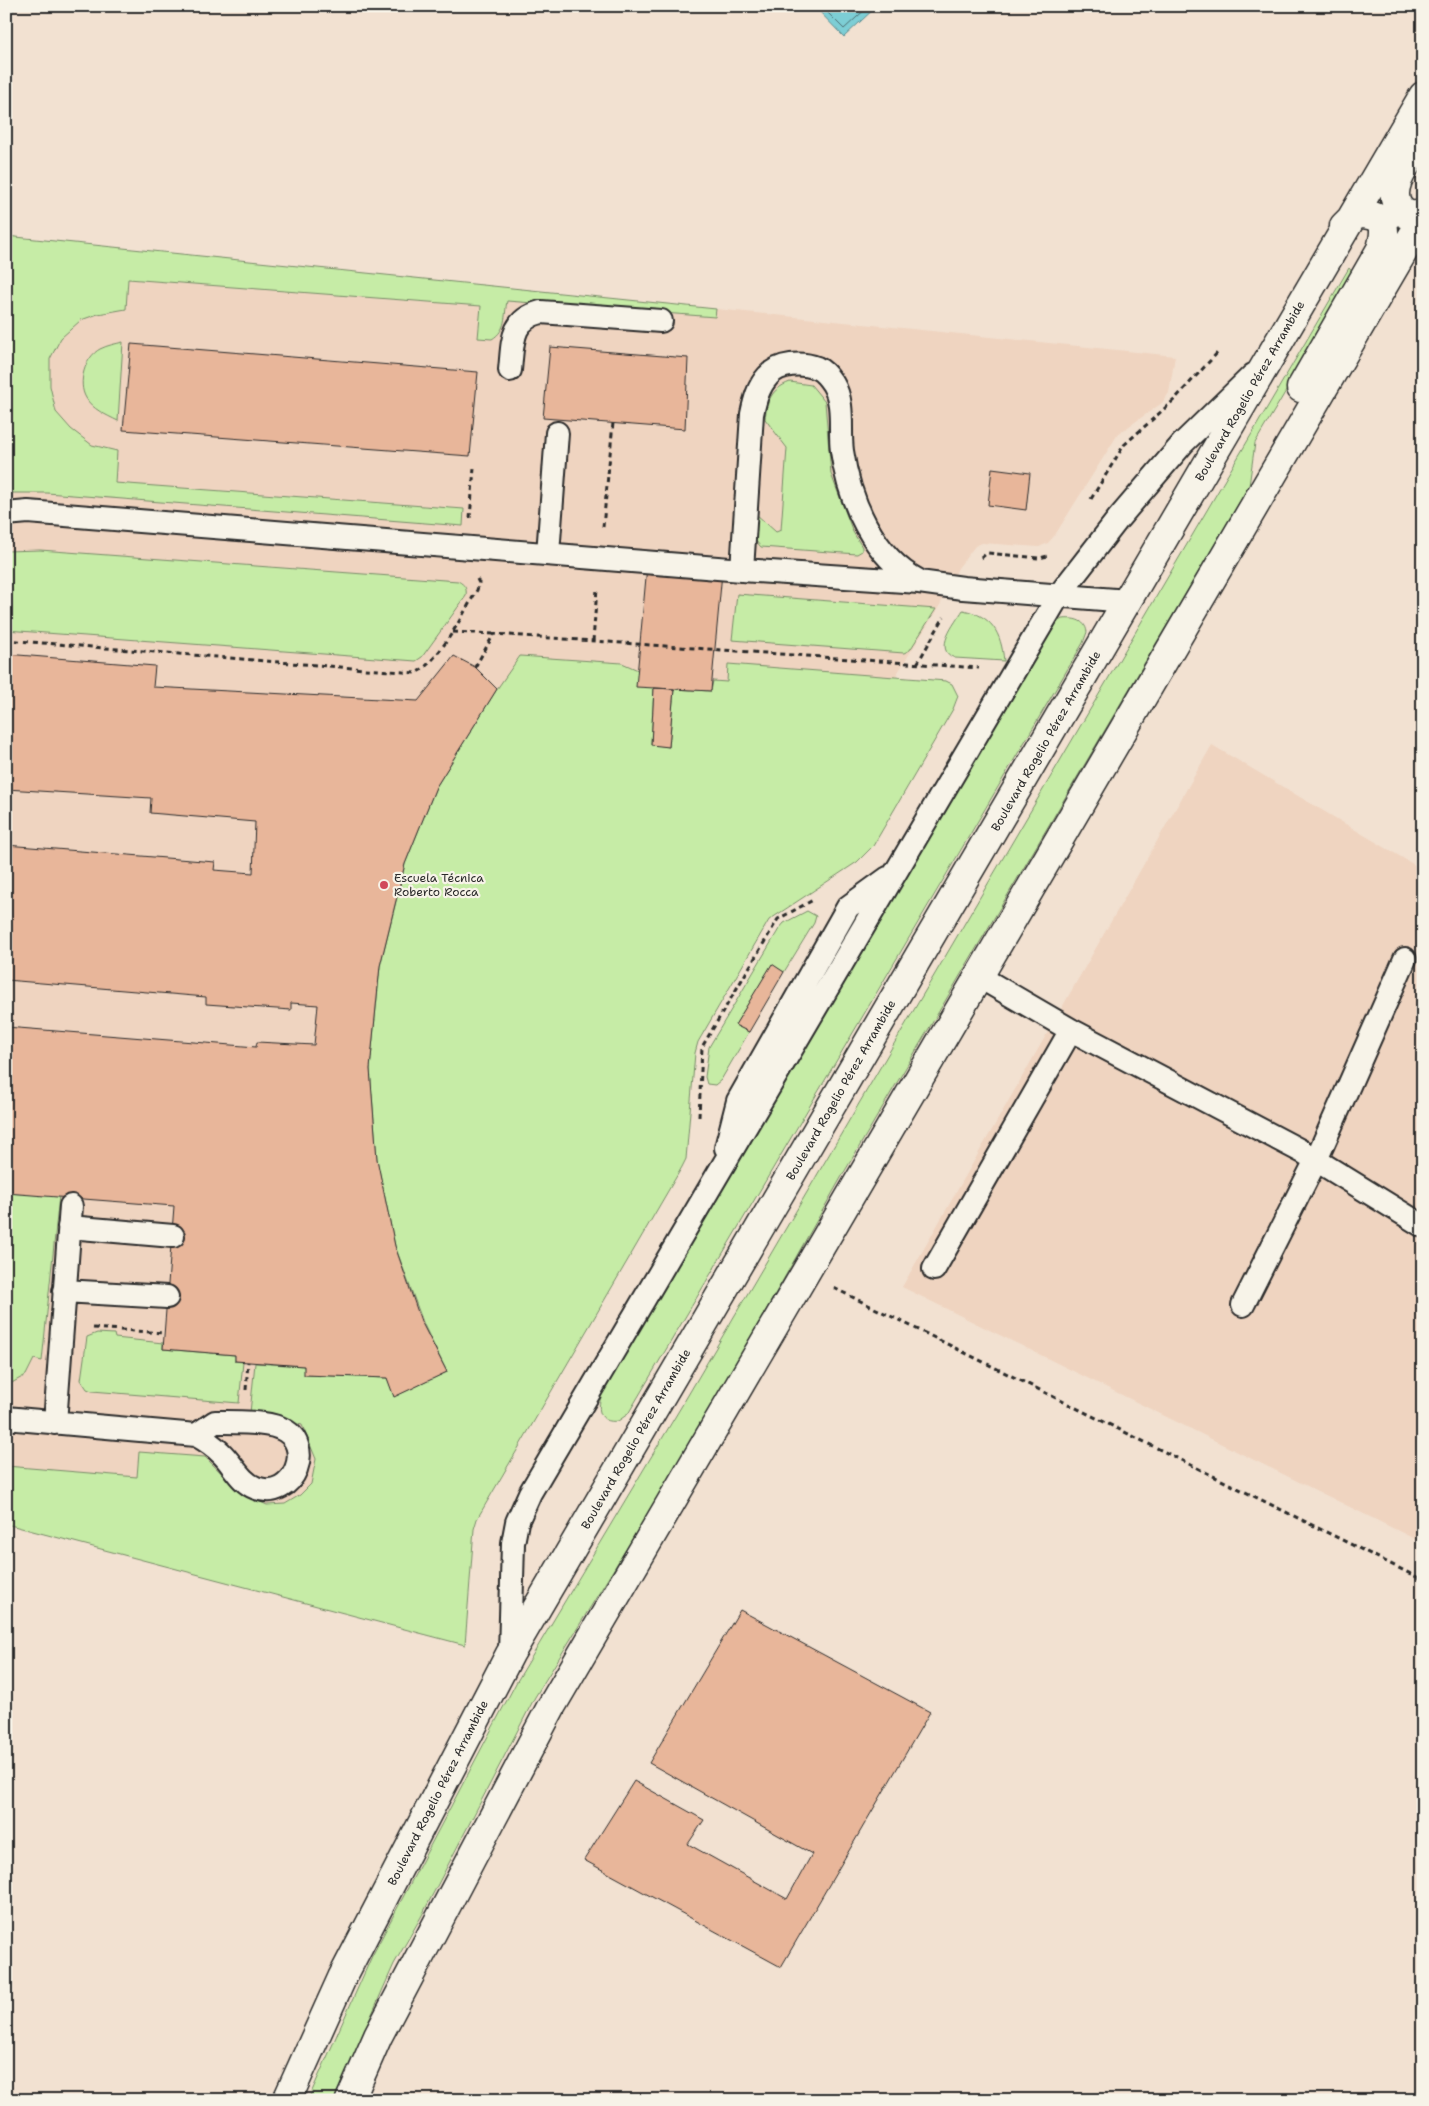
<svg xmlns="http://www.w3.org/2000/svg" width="1429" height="2106" font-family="'Shantell Sans',sans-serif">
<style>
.built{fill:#efd4c0}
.green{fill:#c6eca6;stroke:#788c68}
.water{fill:#7dced5;stroke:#5c8d91}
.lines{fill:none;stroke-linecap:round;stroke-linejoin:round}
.shore{stroke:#4c6c6f;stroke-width:1}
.stream{stroke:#5c8d91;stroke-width:11}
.building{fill:#e8b69a;stroke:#2b2b2b}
.service-casing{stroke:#2b2b2b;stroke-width:26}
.secondary-casing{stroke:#2b2b2b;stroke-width:31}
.path{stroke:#2b2b2b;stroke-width:3;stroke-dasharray:5 4;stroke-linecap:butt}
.service{stroke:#f7f3e8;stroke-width:22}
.secondary{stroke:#f7f3e8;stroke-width:28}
.poi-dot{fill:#d1495b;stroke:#f7f3e8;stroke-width:2}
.labels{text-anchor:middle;stroke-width:4.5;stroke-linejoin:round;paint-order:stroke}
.street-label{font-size:12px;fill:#2b2b2b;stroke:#f7f3e8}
.poi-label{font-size:12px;fill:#2b2b2b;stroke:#f7f3e8;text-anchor:start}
</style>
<rect width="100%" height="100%" fill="#f2e1d1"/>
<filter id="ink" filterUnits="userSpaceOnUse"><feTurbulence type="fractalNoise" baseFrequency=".02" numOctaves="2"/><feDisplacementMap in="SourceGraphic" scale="10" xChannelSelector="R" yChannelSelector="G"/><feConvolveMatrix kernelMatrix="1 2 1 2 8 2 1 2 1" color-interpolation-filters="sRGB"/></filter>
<g filter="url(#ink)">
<!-- built -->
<path class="built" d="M6,236L1175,356L1169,393L1162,403L1118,434L1055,535L1048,543L1039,547L982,543L975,546L958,568L940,605L895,677L865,708L392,1625L6,1524Z
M1212,745L1423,870V1543L902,1287Z"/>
<!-- green -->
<path class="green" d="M6,236L716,309L715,317L507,301C504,316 507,330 492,339L478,338L481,306L128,279L126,309L98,314L81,320L61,338L50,359V386L56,412L71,429L92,445L117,451L115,483L464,509L463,526L47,493H6Z
M1349,268L1355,275L1255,443L1249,486L846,1169L681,1460L535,1697L421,1917L394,1964L334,2100H308L372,1956L516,1683L684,1402Z
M123,342L118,421C106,415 92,409 86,398C77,383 85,357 100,349C108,345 115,344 123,342Z
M790,382L811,385L825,402L831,474L853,532L862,547V551L857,554L761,547L754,539L756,514L776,532L781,530L787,448L765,419C767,401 771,389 790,382Z
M40,550L458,581C465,585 467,588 466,596L422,657L416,661L6,630V551Z
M737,594L936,609L910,650L904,653L732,640Z
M963,610C992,616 1001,632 1004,661L955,658C932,650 955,623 963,610Z
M1062,619C1073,618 1085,619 1087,632L1083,643L628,1414L618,1421C598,1424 596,1407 603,1392L1057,622Z
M520,656L622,663L638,670L654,688L651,744L669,747L674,689L711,691L713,681L727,682L728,664L946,681L952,684L958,696L953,709L873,846L857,862L769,920L698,1042L695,1053L686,1159L682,1167L477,1519L474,1529L465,1645L6,1524V1466L137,1477L139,1452L205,1457L243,1494L267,1505L285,1504L300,1495L311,1484L316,1459L302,1425L250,1413L255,1363L304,1366L305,1375L387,1378L395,1396L447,1372L424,1325L395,1246L377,1160L370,1069L380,966L405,864L436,787L497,689Z
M807,911L816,916L814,923L784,972L772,965L735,1025L749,1032L721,1080L715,1085L707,1084L705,1077L709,1047L779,929L784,923Z
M6,1193L59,1196L42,1361L34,1359L26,1375L8,1385H6Z
M97,1333L114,1334L115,1338L163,1343V1349L235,1355V1361L243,1362L239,1403L92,1391L87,1389L81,1380L87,1337Z"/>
<!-- water -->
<path class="water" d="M814,6H877L844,37Z"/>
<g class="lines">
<!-- shore -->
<path class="shore" d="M821,6L844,29L869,6"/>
<!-- stream -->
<path class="stream" d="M6,9L10,6"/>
</g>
<!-- building -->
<path class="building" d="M131,344L478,372L470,456L123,430Z
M550,347L688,358L685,429L543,418Z
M992,468L1030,473L1026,510L988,505Z
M648,555L723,562L711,691L636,687Z
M6,654L155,666L153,687L418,701L454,656L475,667L497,689L436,787L405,864L380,966L370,1069L377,1159L395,1246L421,1321L447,1372L394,1397L387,1378L304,1375V1366L235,1361V1355L163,1349L174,1206L6,1193V1027L256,1047L257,1042L314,1045L318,1005L291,1003V1010L206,1004V997L6,980V845L215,862L214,870L253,873L255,822L150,813L151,798L6,789Z
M654,688L674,689L669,747L651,745Z
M772,964L784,972L749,1032L735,1025Z
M740,1610L930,1712L781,1967L584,1860L634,1781L704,1820L688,1844L787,1899L812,1854L649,1763Z"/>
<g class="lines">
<defs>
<path id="service" d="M510,370C513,343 510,320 541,312L661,321
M6,514L28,512L742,570L919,582L963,588L1128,601
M548,554L557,433
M742,570L752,414C755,400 758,387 768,376C779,363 802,362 817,368C824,371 829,378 833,384C845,404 839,429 842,451C849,500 873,557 919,581
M978,976L1071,1030L1303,1152L1423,1226
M726,1148L738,1101L848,907L888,878
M69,1227L173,1236
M934,1269L1071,1030
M64,1291L167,1297
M1243,1305L1316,1160L1405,959
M6,1418L196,1435
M215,1422C233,1422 264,1421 280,1428C317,1443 294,1502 256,1488C240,1482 233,1464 221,1453C214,1446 205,1440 196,1435Z
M55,1423L71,1206
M510,1654L513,1543L517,1522L530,1493L1059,595L1118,519L1183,443L1253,375"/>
<path id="secondary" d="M1423,140C1412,157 1382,190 1401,210C1407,216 1415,217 1423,213
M1301,388L1381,249C1388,223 1384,214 1356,214L1344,226
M287,2100L342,1978L510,1654L1423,96
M350,2100L378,2036L551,1707L1423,218"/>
</defs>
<!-- service casing -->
<use href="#service" class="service-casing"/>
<!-- secondary casing -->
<use href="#secondary" class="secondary-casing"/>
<!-- path -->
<path class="path" d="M1091,499L1124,445L1174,400L1219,351
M470,518L474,468
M603,527L613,423
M981,558L987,553L1039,558L1048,556
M453,632L494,634
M6,640L415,673C438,664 464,612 477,590L479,583L477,579
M593,641L597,589
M917,664L944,617
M475,667L494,634L979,668
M699,1117L702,1047L778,919L815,899
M834,1288L1423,1580
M93,1328L164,1333
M246,1390L248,1362"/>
<!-- service -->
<use href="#service" class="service"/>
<!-- secondary -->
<use href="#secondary" class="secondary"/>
</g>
</g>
<!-- markers -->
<circle class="poi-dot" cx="384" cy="885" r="5"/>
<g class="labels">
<!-- street labels -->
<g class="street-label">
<text transform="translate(1250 391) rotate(-60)" y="4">Boulevard Rogelio Pérez Arrambide</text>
<text transform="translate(1046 741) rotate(-60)" y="4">Boulevard Rogelio Pérez Arrambide</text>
<text transform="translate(841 1090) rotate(-60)" y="4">Boulevard Rogelio Pérez Arrambide</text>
<text transform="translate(636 1439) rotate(-60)" y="4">Boulevard Rogelio Pérez Arrambide</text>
<text transform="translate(438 1793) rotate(-63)" y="4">Boulevard Rogelio Pérez Arrambide</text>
</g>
<!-- poi labels -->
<g class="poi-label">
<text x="394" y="882">Escuela Técnica<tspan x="394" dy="14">Roberto Rocca</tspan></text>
</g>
</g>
<!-- margin -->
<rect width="1429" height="2106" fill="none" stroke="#f7f3e8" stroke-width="25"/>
<rect x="12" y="12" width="1404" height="2081" fill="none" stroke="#2b2b2b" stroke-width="2" filter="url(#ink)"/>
</svg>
